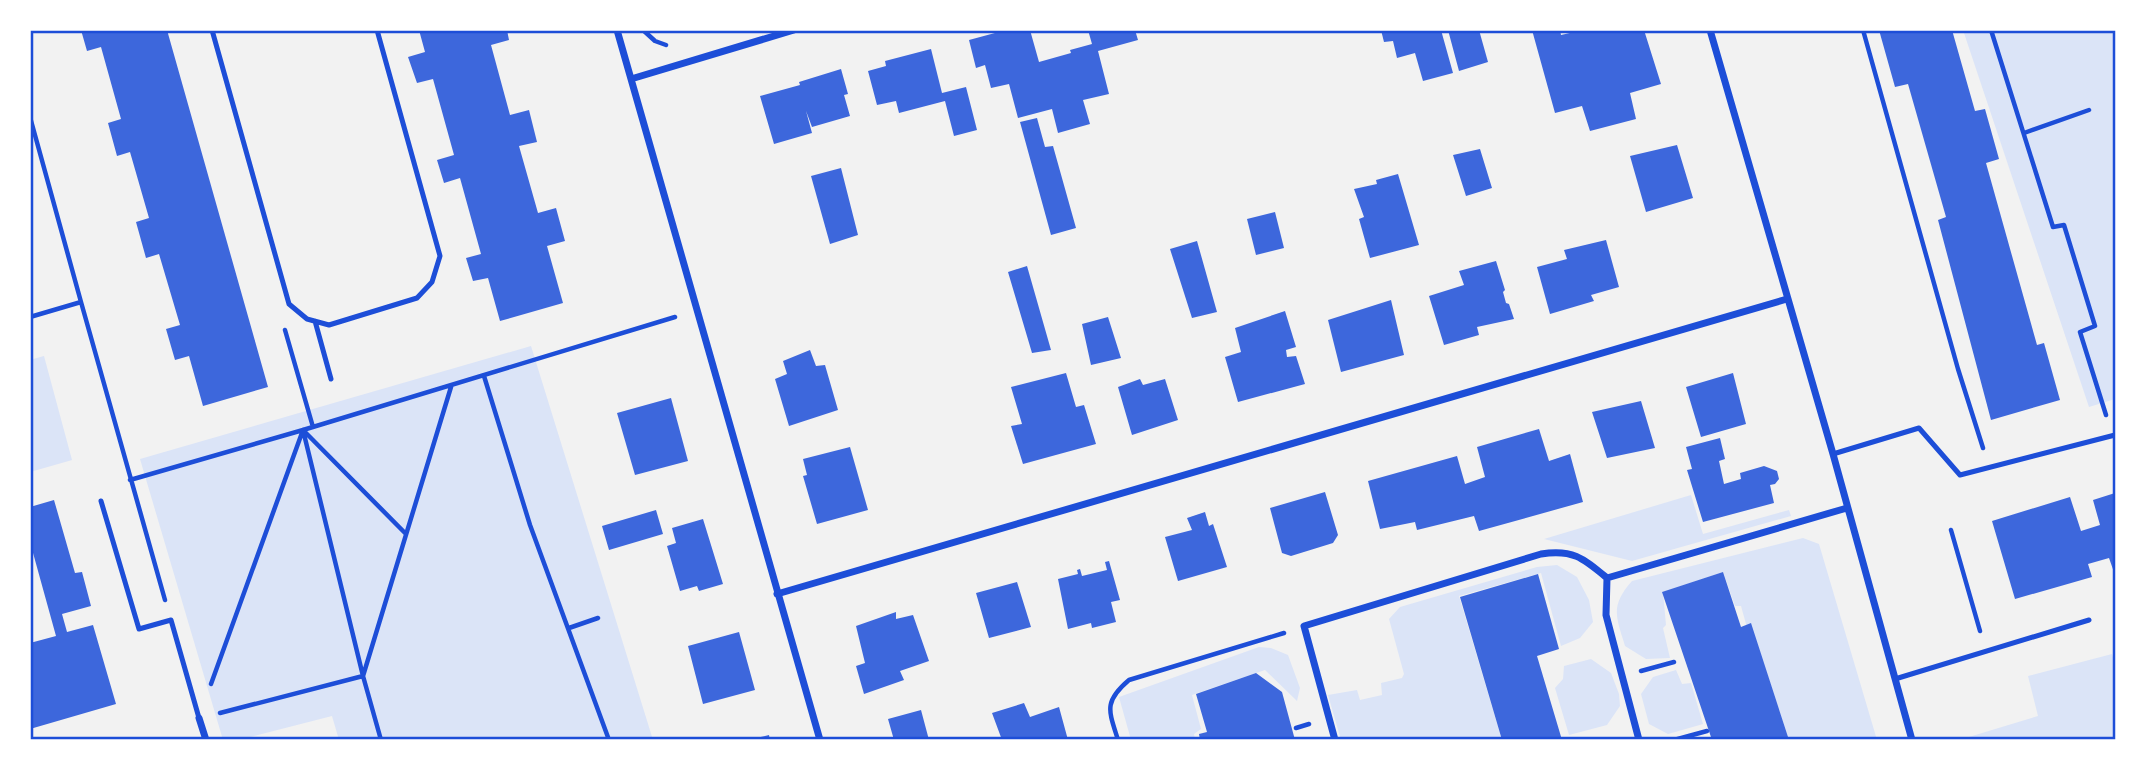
<svg xmlns="http://www.w3.org/2000/svg" width="2145" height="770" font-family="'Public Sans',sans-serif">
<style>
.green{fill:#dbe4f7}
.building{fill:#3d67dc}
.lines{fill:none;stroke-linecap:round;stroke-linejoin:round}
.path{stroke:#1d4ed8;stroke-width:4.5}
.service{stroke:#1d4ed8;stroke-width:5}
.minor{stroke:#1d4ed8;stroke-width:7}
.neatline{fill:none;stroke:#1d4ed8;stroke-width:2.5}
</style>
<rect width="100%" height="100%" fill="#f2f2f2"/>
<!-- green -->
<path class="green" d="M1963,30H2115V399L2089,407Z
M531,346L653,740H339L332,716L238,740H223L140,459Z
M44,356L72,460L30,472V360Z
M1691,495L1703,534L1789,510L1791,516L1632,561L1544,539Z
M1803,538L1819,544L1877,740H1789L1757,643L1751,642L1741,606H1735L1723,572L1663,592L1666,625L1663,628L1670,658L1646,659L1625,646C1616,616 1610,606 1632,581Z
M1557,565L1577,577L1589,600L1593,622L1580,638L1561,646L1541,573L1459,596L1502,740H1341L1328,695L1357,690L1360,700L1382,695L1381,683L1402,678L1404,674L1389,619L1400,607L1537,567Z
M1259,647L1271,648L1288,655L1300,688L1297,701L1265,670L1192,695L1201,729L1194,734L1195,740H1131L1119,697Z
M2112,654L2115,664V740H1959L2038,716L2028,676Z
M1591,659L1611,673L1619,694L1620,706L1607,725L1569,735L1555,688L1563,679L1564,666Z
M1676,670L1682,684L1691,683L1703,724L1668,734L1649,724L1641,694L1653,677Z"/>
<!-- building -->
<path class="building" d="M81,30H167L268,387L203,406L189,356L175,360L166,329L180,325L159,254L146,258L136,222L149,218L130,152L117,156L108,123L121,119L101,47L87,51Z
M419,30H507L509,40L491,45L510,115L529,110L537,142L519,146L538,213L556,208L565,241L547,246L563,303L500,321L488,278L473,281L466,258L481,254L460,178L444,183L437,160L454,155L433,79L417,83L408,57L425,52Z
M1006,30H1030L1039,62L1071,53L1070,50L1092,44L1088,30H1135L1138,40L1098,51L1109,94L1083,100L1090,124L1058,133L1052,109L1018,118L1009,84L991,88L985,65L976,68L969,40Z
M1381,30H1441L1453,73L1423,81L1415,53L1397,58L1393,41L1384,42Z
M1448,30H1479L1488,62L1459,71Z
M1532,30H1560L1561,35L1583,30H1644L1661,84L1630,93L1636,119L1590,131L1582,106L1555,113Z
M1879,30H1952L1975,111L1985,109L1999,159L1986,163L2037,345L2044,343L2060,400L1991,420L1938,220L1946,217L1908,84L1895,87Z
M931,49L942,93L966,87L977,130L954,136L945,101L899,113L896,101L877,105L868,71L886,66L885,61Z
M841,69L848,94L844,95L850,116L812,127L806,111L812,133L774,144L760,96L800,85L799,82Z
M1037,118L1045,147L1053,146L1076,228L1051,235L1020,122Z
M1677,145L1693,198L1646,212L1630,156Z
M1480,149L1492,188L1466,196L1453,155Z
M841,168L858,235L830,244L811,176Z
M1398,174L1419,245L1370,258L1359,219L1364,217L1354,189L1377,184L1376,180Z
M1275,212L1284,248L1256,255L1247,219Z
M1606,240L1619,287L1591,295L1594,301L1550,314L1537,267L1567,259L1564,250Z
M1197,241L1217,312L1192,318L1170,249Z
M1496,261L1505,290L1503,292L1506,303L1509,304L1514,319L1477,327L1479,335L1444,345L1429,296L1464,285L1459,271Z
M1027,266L1051,350L1032,353L1008,272Z
M1391,300L1404,355L1341,372L1328,320Z
M1285,311L1296,347L1286,350L1287,357L1296,356L1305,384L1238,402L1225,357L1241,352L1235,328Z
M1108,317L1121,358L1091,365L1082,324Z
M810,350L816,366L825,365L838,410L789,426L775,379L787,374L783,361Z
M1066,373L1076,407L1084,405L1096,444L1023,464L1011,426L1022,424L1011,387Z
M1733,373L1746,424L1701,437L1686,387Z
M1140,379L1143,385L1165,379L1178,420L1132,435L1118,387Z
M671,398L688,461L635,475L617,413Z
M1641,401L1655,448L1607,458L1592,412Z
M1539,429L1549,461L1570,454L1583,502L1479,531L1474,516L1417,530L1415,522L1380,529L1368,481L1457,456L1465,484L1485,477L1477,447Z
M1720,438L1725,459L1719,461L1724,484L1741,479L1740,473L1764,466L1777,471L1779,479L1775,484L1770,485L1774,503L1703,522L1687,470L1692,469L1686,447Z
M850,447L868,510L817,524L803,476L807,475L803,459Z
M1325,492L1338,535L1333,543L1291,556L1282,553L1270,508Z
M2115,493V575L2109,558L2088,564L2092,577L2015,599L1992,521L2070,497L2081,531L2100,525L2093,500Z
M54,500L75,573L82,572L91,606L62,614L67,632L93,625L116,704L30,729V643L56,636L30,542V507Z
M656,510L663,534L609,550L602,526Z
M1205,512L1209,526L1213,524L1227,567L1178,581L1165,537L1192,530L1187,518Z
M703,519L723,584L699,591L697,586L680,591L667,546L676,543L672,528Z
M1109,561L1120,600L1111,602L1116,622L1092,628L1091,623L1068,629L1058,579L1078,574L1077,570L1080,569L1082,576L1107,570L1105,562Z
M1723,572L1741,627L1751,623L1789,740H1712L1662,592Z
M1538,574L1559,649L1537,656L1562,740H1502L1460,597Z
M1017,582L1031,627L989,638L976,593Z
M896,612V619L913,615L929,661L900,671L904,680L864,694L856,666L865,663L856,626Z
M739,632L755,690L703,704L688,646Z
M1256,673L1282,692L1295,740H1200L1199,734L1207,732L1196,694Z
M1024,703L1030,717L1059,707L1068,740H1002L992,713Z
M921,710L929,740H894L888,719Z
M769,735L770,740H752V739Z"/>
<g class="lines">
<!-- path -->
<path class="path" d="M643,30L655,41L666,45
M1863,30L1958,369L1983,448
M1991,30L2053,227L2064,225L2095,326L2080,332L2106,415
M30,117L81,302
M2024,133L2089,110
M30,317L81,302L165,600
M285,330L313,427
M484,376L530,525L609,740
M303,430L406,534
M130,480L303,430L211,684
M1951,530L1980,631
M569,628L598,618
M1641,671L1674,662
M220,713L363,676L451,387
M1296,728L1309,724
M381,740L363,676L303,430L675,317
M1118,740C1109,711 1103,702 1129,680L1284,633
M1674,740L1707,731"/>
<!-- service -->
<path class="service" d="M212,30L289,304L307,319L329,325L417,298L432,282L440,256L377,30
M315,321L331,379
M1833,454L1919,428L1960,475L2115,435
M101,501L139,629L171,620L199,718
M1895,679L2089,620"/>
<!-- minor -->
<path class="minor" d="M617,30L820,740
M1710,30L1833,454L1912,740
M631,79L794,30
M1607,578L1606,615L1639,740
M777,594L1787,299
M199,718L206,740
M1335,740L1304,626L1541,554C1573,549 1583,558 1607,578L1847,508"/>
</g>
<!-- border -->
<rect width="2145" height="770" fill="none" stroke="#ffffff" stroke-width="63"/>
<rect x="32" y="32" width="2082" height="706" class="neatline"/>
</svg>
